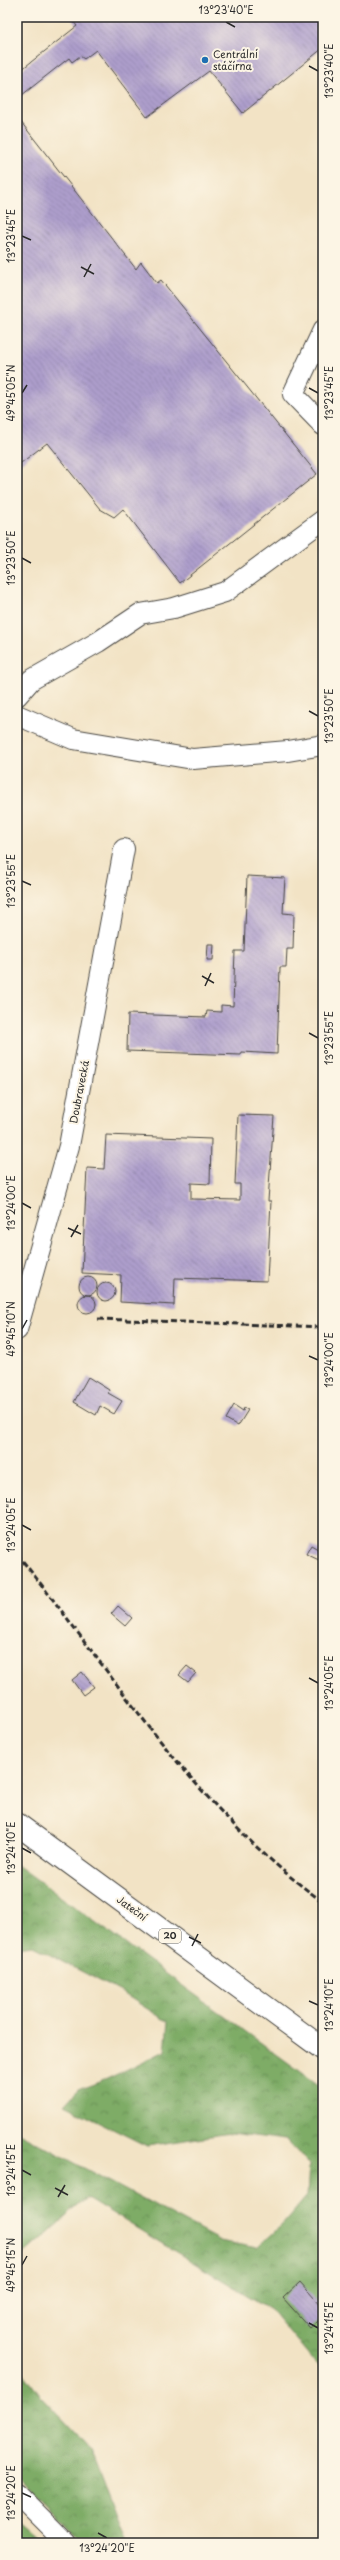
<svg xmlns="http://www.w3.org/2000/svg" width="340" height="2560" font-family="'Playpen Sans',sans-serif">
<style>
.forest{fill:url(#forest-crowns);stroke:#546c48}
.building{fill:url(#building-back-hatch)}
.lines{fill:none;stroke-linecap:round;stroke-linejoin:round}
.minor-casing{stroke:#494742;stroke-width:22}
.primary-casing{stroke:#494742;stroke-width:24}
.minor{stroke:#fff;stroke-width:20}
.primary{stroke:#fff;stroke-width:22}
.rail{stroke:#2b2b2b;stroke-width:3;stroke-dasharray:6 3;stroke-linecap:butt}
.ticks{fill:none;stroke:#2b2b2b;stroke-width:1.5}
.poi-dot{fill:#1f6fb2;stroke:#fcf5e5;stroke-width:1.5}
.labels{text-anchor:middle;stroke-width:4;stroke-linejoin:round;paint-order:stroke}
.shield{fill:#fcf5e5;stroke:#6a6863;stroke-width:1}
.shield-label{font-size:9px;font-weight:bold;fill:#2b2b2b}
.poi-label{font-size:10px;fill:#2b2b2b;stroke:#fcf5e5;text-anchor:start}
.street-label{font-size:10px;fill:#2b2b2b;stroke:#fcf5e5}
.neatline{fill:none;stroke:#2b2b2b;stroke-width:1.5}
.ticks-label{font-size:10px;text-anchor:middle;fill:#2b2b2b}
</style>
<defs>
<pattern id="forest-crowns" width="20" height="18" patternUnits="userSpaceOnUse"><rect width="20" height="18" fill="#7eac66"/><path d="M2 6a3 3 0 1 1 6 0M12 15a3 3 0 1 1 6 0" fill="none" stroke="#678c54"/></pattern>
<pattern id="building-back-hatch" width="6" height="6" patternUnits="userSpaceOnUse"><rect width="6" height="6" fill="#ad9ecc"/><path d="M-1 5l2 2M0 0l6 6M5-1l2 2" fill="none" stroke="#8d81a6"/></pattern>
</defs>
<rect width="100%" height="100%" fill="#fcf5e5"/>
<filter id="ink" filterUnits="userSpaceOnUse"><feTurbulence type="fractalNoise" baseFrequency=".025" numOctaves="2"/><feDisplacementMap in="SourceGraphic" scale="8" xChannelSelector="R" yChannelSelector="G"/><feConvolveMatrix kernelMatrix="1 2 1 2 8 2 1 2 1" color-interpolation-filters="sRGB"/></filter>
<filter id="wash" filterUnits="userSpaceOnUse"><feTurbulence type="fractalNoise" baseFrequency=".012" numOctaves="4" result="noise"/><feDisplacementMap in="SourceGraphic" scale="16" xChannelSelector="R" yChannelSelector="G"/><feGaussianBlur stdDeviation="0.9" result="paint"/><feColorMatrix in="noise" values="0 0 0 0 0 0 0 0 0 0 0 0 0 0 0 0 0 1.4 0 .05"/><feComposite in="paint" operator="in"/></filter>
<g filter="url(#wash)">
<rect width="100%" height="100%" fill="#f2e3c5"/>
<!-- forest -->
<path class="forest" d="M17,1865L323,2088V2372L270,2309L87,2198L17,2260V2132L220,2241L257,2248L284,2223L307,2196L309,2164L286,2140L230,2133L147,2146L64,2105L78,2090L107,2079L165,2051L168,2022L121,1992L33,1946L17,1948Z
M17,2364L39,2394L91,2449L128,2543H83L17,2476Z
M17,2519L45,2543H17Z"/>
<g id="blocks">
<!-- building -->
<path class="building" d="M70,17H323V48L243,113L209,71L147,117L96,50L84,59L80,56L72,62L69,58L17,99V73L77,26Z
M17,117L136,269L141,262L157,283L161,280L317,474L180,583L123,509L114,517L100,509L47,443L17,466Z
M247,876L285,878L283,913L294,914L293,949H287L286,967H280L277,1054L242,1052L241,1055L127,1051L128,1014L206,1017L207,1011L221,1012V1005L233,1006L235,951H244Z
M208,944H214L213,960H207Z
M238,1115L274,1116L268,1201H271L267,1281L175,1278L174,1305L120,1302L121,1275L82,1273L87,1168L104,1169L106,1135L211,1139L210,1184L191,1183V1199L240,1200V1184H235Z
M79 1286a9 9 0 1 1 18 0a9 9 0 1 1-18 0Z
M97 1292a9 9 0 1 1 18 0a9 9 0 1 1-18 0Z
M78 1304a9 9 0 1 1 18 0a9 9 0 1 1-18 0Z
M88,1377L109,1390L108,1393L122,1401L114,1414L100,1406L96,1415L74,1402Z
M234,1405L243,1411L244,1408L248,1410L238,1426L226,1419Z
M311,1545L323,1552L319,1560L306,1554Z
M118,1606L132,1618L125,1626L111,1614Z
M187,1666L196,1673L188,1682L179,1675Z
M82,1672L94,1687L83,1695L72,1680Z
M300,2282L323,2308V2317L310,2328L283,2298Z"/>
</g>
</g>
<g filter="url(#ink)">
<use href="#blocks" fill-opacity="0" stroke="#494742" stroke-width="1"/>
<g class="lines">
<defs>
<path id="minor" d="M323,330L293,394L323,425
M17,696L31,680L98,642L140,614L174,608L225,592L323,520
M17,715L73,739L193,759L288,751L323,745
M17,1330L69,1146L124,849
M17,2494L66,2543"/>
<path id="primary" d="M17,1824L323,2049"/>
</defs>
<!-- minor casing -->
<use href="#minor" class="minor-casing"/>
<!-- primary casing -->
<use href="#primary" class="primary-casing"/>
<!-- minor -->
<use href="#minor" class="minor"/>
<!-- primary -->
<use href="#primary" class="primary"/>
<!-- rail -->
<path class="rail" d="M98,1319L323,1327
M17,1554C117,1677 192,1807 323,1902"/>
</g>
</g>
<!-- ticks -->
<path class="ticks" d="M226,22L235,27M309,66L318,71M22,236L31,240M81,267L94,274M84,277L91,264M309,388L318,393M22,393L27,385M22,558L31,563M309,711L318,716M22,881L31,885M202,976L214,983M205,986L211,973M309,1033L318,1038M22,1203L31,1208M68,1228L81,1234M71,1237L78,1225M22,1329L27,1320M309,1356L318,1360M22,1525L31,1530M309,1678L318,1683M22,1848L31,1853M189,1937L201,1943M192,1946L198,1934M309,2001L318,2005M22,2170L31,2175M55,2188L68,2195M58,2197L65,2185M22,2265L27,2256M309,2323L318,2328M22,2493L31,2497M98,2533L107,2538"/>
<!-- markers -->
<circle class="poi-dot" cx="205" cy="60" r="4"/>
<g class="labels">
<!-- shield labels -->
<rect class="shield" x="159" y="1929" width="22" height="14" rx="3"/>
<g class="shield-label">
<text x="170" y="1939">20</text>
</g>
<!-- poi labels -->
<g class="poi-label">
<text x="213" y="58">Centrální<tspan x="213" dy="12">stáčírna</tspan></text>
</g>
<!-- street labels -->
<g class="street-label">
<text transform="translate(79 1092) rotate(-79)" y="4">Doubravecká</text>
<text transform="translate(132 1908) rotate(36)" y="4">Jateční</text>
</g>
</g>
<!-- margin -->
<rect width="340" height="2560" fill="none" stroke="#fcf5e5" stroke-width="44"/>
<rect x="22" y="22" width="296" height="2516" class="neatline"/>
<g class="ticks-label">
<text x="226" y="14">13°23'40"E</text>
<text transform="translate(329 71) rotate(-90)" y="4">13°23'40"E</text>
<text transform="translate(11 236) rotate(-90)" y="4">13°23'45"E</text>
<text transform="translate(329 393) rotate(-90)" y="4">13°23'45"E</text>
<text transform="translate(11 393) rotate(-90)" y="4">49°45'05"N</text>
<text transform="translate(11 558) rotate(-90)" y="4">13°23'50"E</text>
<text transform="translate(329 716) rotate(-90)" y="4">13°23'50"E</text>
<text transform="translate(11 881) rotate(-90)" y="4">13°23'55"E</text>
<text transform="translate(329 1038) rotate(-90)" y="4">13°23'55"E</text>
<text transform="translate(11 1203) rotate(-90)" y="4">13°24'00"E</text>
<text transform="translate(11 1329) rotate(-90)" y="4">49°45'10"N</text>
<text transform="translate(329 1360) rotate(-90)" y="4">13°24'00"E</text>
<text transform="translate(11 1525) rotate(-90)" y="4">13°24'05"E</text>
<text transform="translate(329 1683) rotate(-90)" y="4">13°24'05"E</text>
<text transform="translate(11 1848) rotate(-90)" y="4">13°24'10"E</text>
<text transform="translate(329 2005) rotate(-90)" y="4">13°24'10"E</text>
<text transform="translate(11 2170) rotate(-90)" y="4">13°24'15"E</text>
<text transform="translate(11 2265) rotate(-90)" y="4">49°45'15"N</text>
<text transform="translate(329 2328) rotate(-90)" y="4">13°24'15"E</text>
<text transform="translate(11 2493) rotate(-90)" y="4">13°24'20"E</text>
<text x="107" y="2552">13°24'20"E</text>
</g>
</svg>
